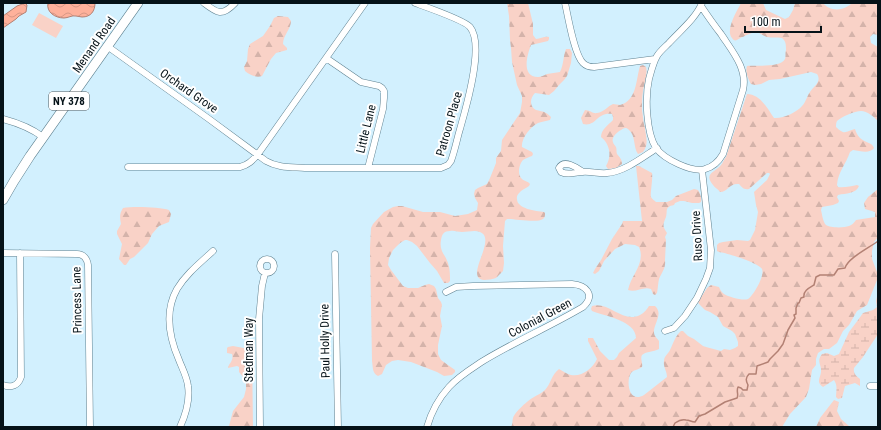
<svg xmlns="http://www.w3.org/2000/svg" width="881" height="430" font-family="'Roboto Condensed',sans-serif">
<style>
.grass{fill:#f9d2c7}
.forest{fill:url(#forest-firs)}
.wetland{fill:url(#wetland-marsh)}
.water{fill:url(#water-waves);stroke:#b38174}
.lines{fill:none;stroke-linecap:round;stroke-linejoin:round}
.stream{stroke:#b38174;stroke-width:1.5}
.minor-casing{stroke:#5f8291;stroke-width:7}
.primary-casing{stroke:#5f8291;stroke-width:10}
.minor{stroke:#fff;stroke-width:6}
.primary{stroke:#fff;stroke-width:9}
.labels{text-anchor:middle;stroke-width:4;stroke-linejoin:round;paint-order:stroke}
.shield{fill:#fff;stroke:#50595d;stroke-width:1}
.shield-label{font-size:11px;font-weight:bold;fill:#051218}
.street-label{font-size:12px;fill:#051218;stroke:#fff}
</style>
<defs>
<pattern id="forest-firs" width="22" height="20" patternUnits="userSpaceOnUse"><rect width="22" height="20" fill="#f9d2c7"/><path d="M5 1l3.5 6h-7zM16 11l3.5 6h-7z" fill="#d4b3aa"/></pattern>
<pattern id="wetland-marsh" width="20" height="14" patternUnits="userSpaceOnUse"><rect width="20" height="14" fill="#f9d2c7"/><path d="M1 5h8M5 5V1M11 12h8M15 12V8" fill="none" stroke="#d4b3aa"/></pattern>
<pattern id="water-waves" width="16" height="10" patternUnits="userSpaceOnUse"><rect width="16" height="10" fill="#feb19b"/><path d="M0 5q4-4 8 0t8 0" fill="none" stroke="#d89785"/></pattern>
</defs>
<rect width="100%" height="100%" fill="#d2f0fe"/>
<!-- grass -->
<path class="grass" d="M39,13L63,26L56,38L32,25Z"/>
<!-- forest -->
<path class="forest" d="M507,3H528L533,24V35L536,39C541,39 544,36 549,37V39L548,41L531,45C527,55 521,77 538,77C541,77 544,75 547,74C551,73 556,73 560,72C564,64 563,56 566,49H570L572,53L571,63L567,76L564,80L559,85L554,91L549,95L535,93C530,98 529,106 536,110C539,111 543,111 546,113C548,114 549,115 551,117L550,120C546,121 541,122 538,123C530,127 521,139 522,147L532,152L533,154L532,156C529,157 526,158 523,160C519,164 517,175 522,179C524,181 528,181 530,184L529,186C527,188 523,189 521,191C519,193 516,196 517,199C517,209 536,211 544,212L545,213C545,216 545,217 543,219C538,223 515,219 507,219L505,221L503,246L504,263L503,271L496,278C493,279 488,280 484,280C463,278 498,239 480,232C475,230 468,232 462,232C458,232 454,230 450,231C444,231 442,234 441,240C439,251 445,254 448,263C450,269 450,275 450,281L448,283H444L437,271L430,263L417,246L412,242L407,240H405L400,243L393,250L389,258L388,265L391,270L403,286L408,288H418L425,285L429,284L434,286L436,289L438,298L441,302L442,305L440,316L442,326L438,345V354L441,360L455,370V372L452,375L444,376L437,372L411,362L398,360L392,361L386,365L382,374L378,376C372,373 373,367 372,361L370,248L371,228L373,224L384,212L393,207L398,206H402L423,212H440L455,216L468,214L477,210L478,203L475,198L474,194L475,190L478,188L487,184L490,178L496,163V158L501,151L502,140L520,113L522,102V96L517,85L512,62L511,48L510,40L509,16Z
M741,3H763L766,10L785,19L789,17L793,10L795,3H823C830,12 844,11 852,3H878V35L873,34L870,37L871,43L878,47V121C874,117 867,111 861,111C855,111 841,117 837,121C836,123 836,125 836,127C845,136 846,131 855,129C856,132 857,135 860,138C865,143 872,142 874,148C870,154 860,151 853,150L850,152C846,164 838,172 837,185L838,187C843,188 852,186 857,185L859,186C856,194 846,193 838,195L837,197L839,201L838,203L833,205L822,207L821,210C822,214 823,222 826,225C830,228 844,228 849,226C852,225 854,223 856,220L875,217V212L865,209L864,203L868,197L878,189V237L874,242L872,251V259L877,272V280L867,305L857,311L849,325L843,331L837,343L829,349H824L818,353L816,359V365L812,370L809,389L806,397L790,414L782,427H511C513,424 512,421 513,418C515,412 528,400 534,397C537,395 542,393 545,390C551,384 551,375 559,369C563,371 567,374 571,375C582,377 593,368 597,359L588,341V338H593L600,351L609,360H614L617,357L619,353L636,338C636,321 605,316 592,311L591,309L592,306C609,301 623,324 640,315C644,313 647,309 649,306H655C665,315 650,327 655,336C656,338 658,339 659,341V349C653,352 647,351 642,355C640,359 643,363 642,367C638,370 633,370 631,373C626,380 628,404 644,395L667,377C667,371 663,367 664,361C664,356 668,354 670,350C673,344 675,336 681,331H683L688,336L694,339L703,346L706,347L721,351L724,349L730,350L735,348L738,346V342L735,334L732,331L723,326L718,317L710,312L705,310L699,304L698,302L707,288L711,285L719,287C720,289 721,292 724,294C729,297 743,301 748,299C753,296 765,276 762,269C759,263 727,253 719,252L717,251V245L719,243L723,242L737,240L748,241L750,240L755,230L758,212L756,205L754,192L767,180L770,174L769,173H767L749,189C743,190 742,187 739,184C729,183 728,192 720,192C718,189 715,188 713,185C703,173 716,172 721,165C723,163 724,159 726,157L747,94C760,94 768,109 774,118C783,119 797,112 802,106C806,102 807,96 810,92C814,86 822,82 817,74L811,72L780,79L769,80L761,84L755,85L751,84C748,79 745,71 747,66C754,65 781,68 785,59C786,57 785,52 786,50C786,45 786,41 782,38C777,37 772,38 767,37C763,36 759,32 755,32C751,33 746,35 743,37C741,37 739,39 737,40C735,41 733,40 732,38C725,30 737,11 741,3Z
M278,16L288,17L291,21C291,29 283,35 283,44L287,48V50L276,53L271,59L262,76C256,78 250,75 245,71L244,67L247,61L248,49L250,44L263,36L270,26L274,18Z
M643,65L646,67C648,75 644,83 643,91C642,97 642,104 642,110C643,116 643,122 645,128C646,137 649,144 643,152L638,154C633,147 636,136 629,130C626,127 624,128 621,130C617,132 611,138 613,142C613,144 615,145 616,147C617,149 616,152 617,154C620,158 622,159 622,164L616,168L608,169L606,166C612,156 610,144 601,137C601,130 608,125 613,120V117L612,114C596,112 597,127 583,124L581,118L585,110C590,110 593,114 597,113C604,112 608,106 613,104C615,104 618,105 620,105C637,101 636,79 640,66Z
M636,166H639L652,173C653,179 650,194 651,197C652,199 655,201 656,202H667L672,200L676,196L694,189L698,190C700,193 702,198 701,202L699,203H692L684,201H680L675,203L674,205C664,207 668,211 666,217C663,224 662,226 667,233L665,237L666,240L665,260C666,268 662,272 659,279C658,283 658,288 657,293L655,295L653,294L651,289C643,286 636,293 628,290C631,275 646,263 639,247L635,245L625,244L615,249L604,261L599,271L595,274L593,273L595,269L601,260L612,239L622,224L623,221H642Z
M123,208C133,206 160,207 169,210L171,214L169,222L159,226L152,234L148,243L134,257L130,259L126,265H124L119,259L122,244L117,234V231L121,224C120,218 119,214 123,208Z
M233,346L249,349L252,351L253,427H231L229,426L233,411L244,397L246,389V383L244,378L239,372V367L237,366L228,368C229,363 234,361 232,354L227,353V348L228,347Z
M834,400L839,402L837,411L841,419L849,426H854L857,427H816L820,418Z"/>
<!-- wetland -->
<path class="wetland" d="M878,292V334L863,357L854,368C853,373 856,376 860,379V386L855,383L845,386L842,398L838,399L836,397C836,391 838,386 834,380L823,387C816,382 820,379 821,372C822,364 816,362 822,354L827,353L834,356L839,354L849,332L858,320L863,313L873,310L877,307L876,301Z"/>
<!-- water -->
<path class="water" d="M25,3L27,5L26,12L19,16L16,19L3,28V16L17,6Z
M48,3H95C95,11 91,17 82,17C80,17 78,16 76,16C72,15 68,18 64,18C55,18 46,12 48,3Z"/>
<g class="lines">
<!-- stream -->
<path class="stream" d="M673,427L675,423C678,421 682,419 686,420C690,420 691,422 695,422L699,416L705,414L725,402L737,398C739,395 736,391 738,387L741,388L743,390H747L748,385C746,381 745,378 749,374H756L757,366L768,362L770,359L778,351L783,344L788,330L795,318L794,315L796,314V308L798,303H799L801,298L804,297C803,291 809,288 814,285L816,277L820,275H834L838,269L845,268C848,258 869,248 878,241"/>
<defs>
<path id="minor" d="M204,3C217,13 222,17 235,3
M565,3C568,16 574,54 583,63C586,66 590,67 594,67L655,59
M701,6C707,15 714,25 721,34C732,51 748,69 743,90L723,154C719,161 713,167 705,169C692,173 664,159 656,148C646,132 645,97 649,79C651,72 653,63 657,56C660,51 665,47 669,43C680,31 696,18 702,3
M107,46L209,119L266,161C278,168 292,167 305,168H441L448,165L451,161C455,150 457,139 460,129C466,108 485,45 470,27C464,20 426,7 415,3
M326,58L361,82L379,86L382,88L384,91V98L383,109L368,168
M3,119C18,123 31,128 43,137
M128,167H240C248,165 252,161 258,154L365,3
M583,172C576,167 564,159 559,168L561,172C569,176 575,172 582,172C590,171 599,174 607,173C624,172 643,157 657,148
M3,253L77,254C83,254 87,258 88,265L90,427
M335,254L338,427
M260 266a7 7 0 1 1 14 0a7 7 0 1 1-14 0Z
M665,331L674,328L685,316L697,298L706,279L710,268L711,250L702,170
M3,385C11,388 18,386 21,377L20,253
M870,386H878
M180,427C186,414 190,400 188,386C187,377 182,368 179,360C169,337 164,312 177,289C186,274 200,263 213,251
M260,427L259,319L262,286L265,273
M427,427C431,413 439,398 449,387C459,376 471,369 483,361C516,341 551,326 583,307C596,295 586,285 572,284L473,286L456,287L446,292"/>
<path id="primary" d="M3,200L14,181L30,156L138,3"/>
</defs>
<!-- minor casing -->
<use href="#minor" class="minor-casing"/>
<!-- primary casing -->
<use href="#primary" class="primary-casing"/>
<!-- minor -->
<use href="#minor" class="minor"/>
<!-- primary -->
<use href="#primary" class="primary"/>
</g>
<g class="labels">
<!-- shield labels -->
<rect class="shield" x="49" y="92" width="40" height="18" rx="3"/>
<g class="shield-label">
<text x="69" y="105">NY 378</text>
</g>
<!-- street labels -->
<g class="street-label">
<text transform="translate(94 45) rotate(-55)" y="4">Menand Road</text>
<text transform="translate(189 91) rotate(35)" y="4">Orchard Grove</text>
<text transform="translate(449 124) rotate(-74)" y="4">Patroon Place</text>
<text transform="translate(366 129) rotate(-76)" y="4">Little Lane</text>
<text transform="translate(697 236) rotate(-93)" y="4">Ruso Drive</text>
<text transform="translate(77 300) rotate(-91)" y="4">Princess Lane</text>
<text transform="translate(540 318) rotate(-28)" y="4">Colonial Green</text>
<text transform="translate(325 341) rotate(-91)" y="4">Paul Holly Drive</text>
<text transform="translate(249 350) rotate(-90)" y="4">Stedman Way</text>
</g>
</g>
<!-- border -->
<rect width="881" height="430" fill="none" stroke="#051218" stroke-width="8"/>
<!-- scale -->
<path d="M745 26v6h76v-6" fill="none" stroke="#051218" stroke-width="2"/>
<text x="751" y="26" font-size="12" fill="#051218" stroke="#ffffff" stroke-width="3" paint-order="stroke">100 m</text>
</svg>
